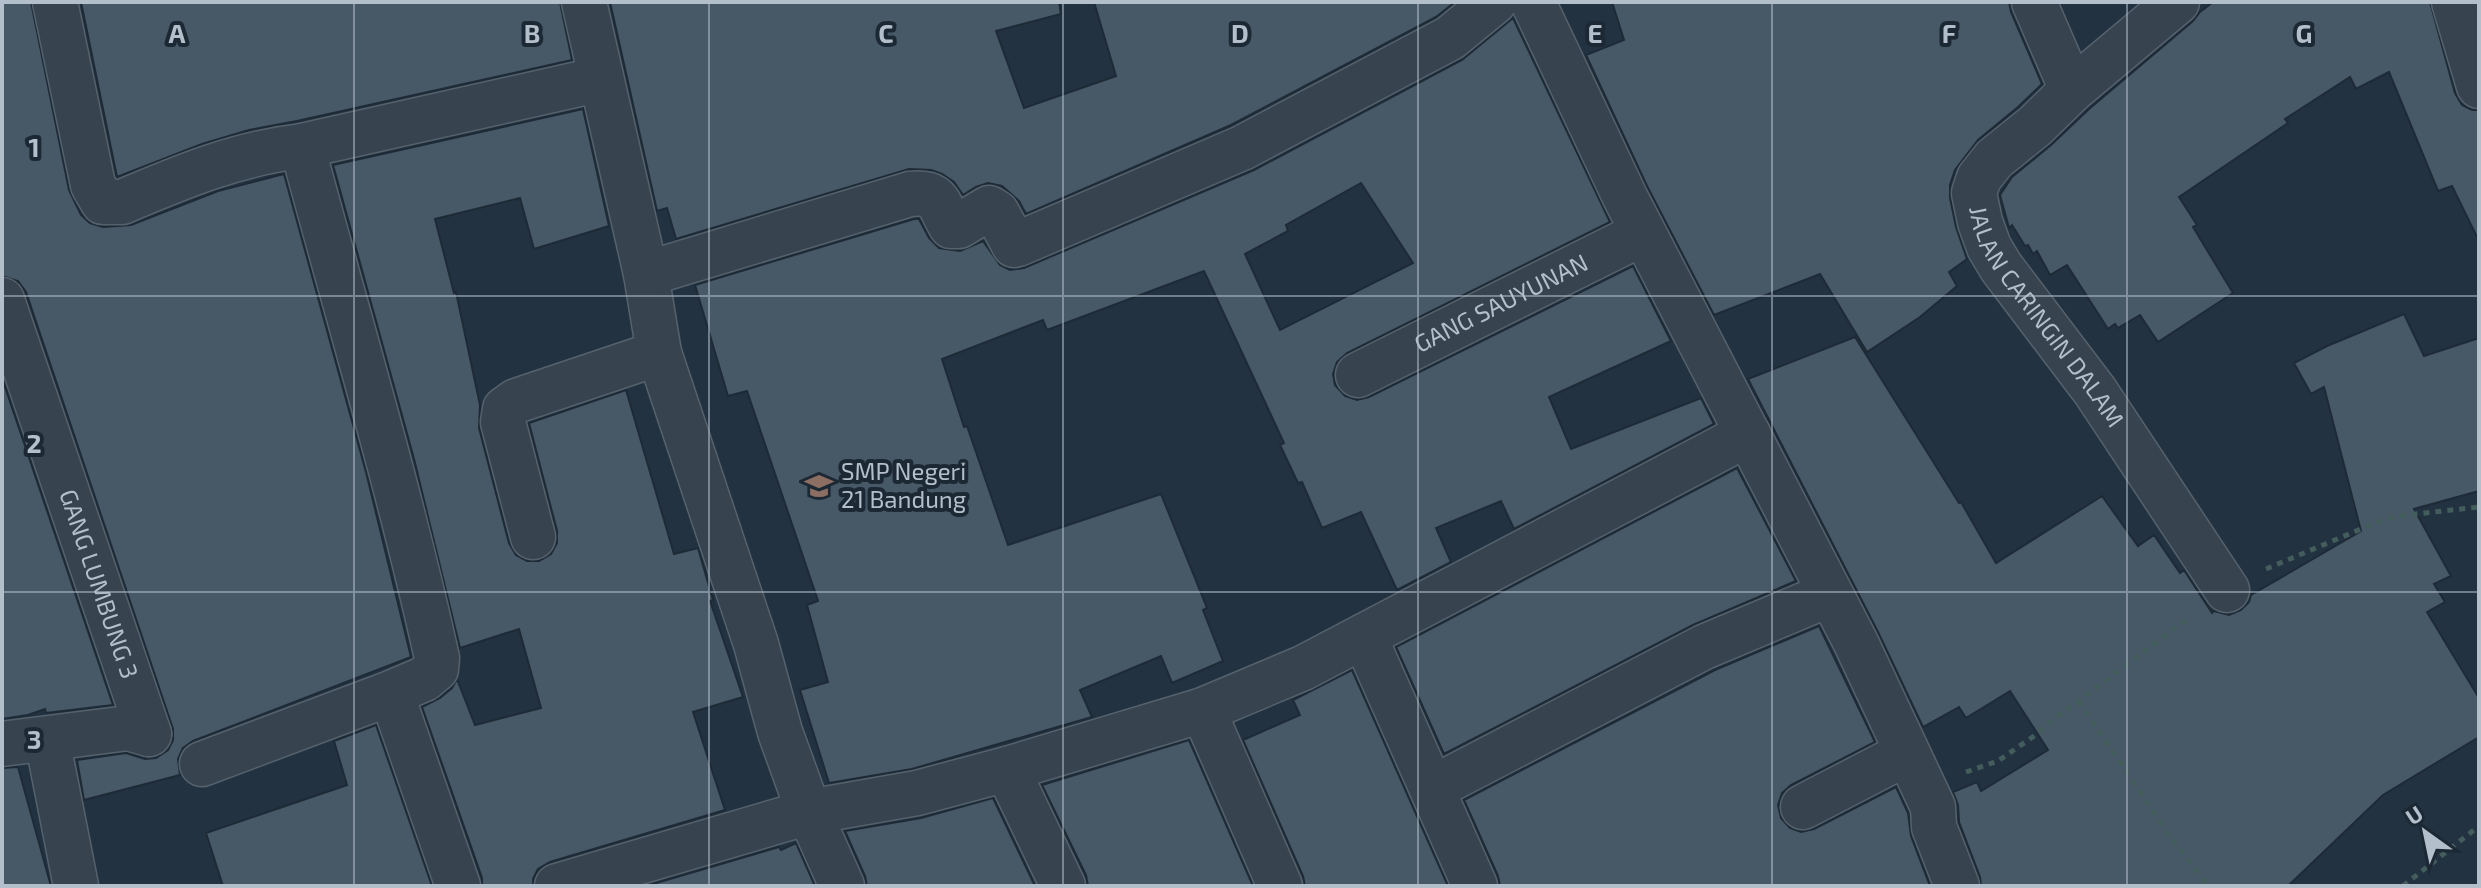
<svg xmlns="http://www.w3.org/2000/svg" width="2481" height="888" font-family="'Exo 2',sans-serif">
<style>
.building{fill:#475866;stroke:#1e2b37;stroke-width:2;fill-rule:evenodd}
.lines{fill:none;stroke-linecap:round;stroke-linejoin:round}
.minor-casing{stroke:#55626d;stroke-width:47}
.path{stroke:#435d5d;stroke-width:5;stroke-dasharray:6 6;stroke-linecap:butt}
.minor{stroke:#374450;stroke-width:44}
.grid{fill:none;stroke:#b3bfca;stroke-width:2;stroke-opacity:0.55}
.labels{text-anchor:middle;stroke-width:8;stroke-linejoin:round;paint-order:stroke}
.street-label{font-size:24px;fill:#b3bfca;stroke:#1c2935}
.poi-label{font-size:24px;fill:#b3bfca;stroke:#1c2935;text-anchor:start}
.grid-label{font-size:26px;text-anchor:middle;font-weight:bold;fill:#b3bfca;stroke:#1c2935;stroke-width:8;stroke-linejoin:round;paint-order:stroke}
</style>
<rect width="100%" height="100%" fill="#233240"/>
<!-- building -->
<path class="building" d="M2,2H31L69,190L81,215L90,223L103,227L131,225L218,191L284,174L366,472L411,657L193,741L183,748L178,759L180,775L84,800L77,760L126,753L145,759L156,758L168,750L173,740V729L26,292L18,281L2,276Z
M81,2H560L572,60L297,121L249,130L202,144L117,177Z
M610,2H1059L1061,14L996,31L1024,108L1116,76L1094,2H1455L1436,17L1231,125L1026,214L1019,201L1002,186L988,183L976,187L963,195L954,182L942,174L931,170L909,169L676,239L667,208L657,211Z
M1612,2H2009L2011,12L2042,84L2018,107L1978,140L1955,170L1950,185V198L1956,227L1967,259L1949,272L1957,286L1920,317L1867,352L1820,274L1714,315L1647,186L1586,55L1624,40Z
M2213,2H2430L2455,93L2462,105L2472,110H2479V241L2452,186L2438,191L2389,72L2356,89L2350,77L2285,119L2288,123L2179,197L2197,225L2193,227L2233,293L2158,342L2140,315L2118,328L2115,324L2108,329L2067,265L2050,275L2037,251L2033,254L2028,245L2025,246L2012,225L2009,228L2000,195L2012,177L2051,145L2089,109L2193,21L2200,12Z
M1513,18L1610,222L1347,353L1337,362L1333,374L1335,385L1345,396L1357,400L1369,397L1633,266L1671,341L1549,397L1571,449L1701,398L1714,424L1514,529L1501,501L1436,528L1451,562L1397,590L1361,512L1322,528L1302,482L1298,483L1280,445L1284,443L1204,271L1047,330L1043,320L942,359L964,427L967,426L1008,545L1161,494L1207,608L1203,610L1223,661L1172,683L1161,656L1080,690L1092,717L912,769L829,783L800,690L828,682L807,605L818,601L747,391L728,396L695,285L914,219H919L929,238L939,248L960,251L983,241L1000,265L1010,270L1024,268L1254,170L1462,60ZM1361,183L1413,263L1280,330L1245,254L1288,231L1286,225Z
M583,109L609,226L534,249L520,198L435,219L454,293L456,292L480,405L479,428L509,543L516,555L527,561H539L551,554L557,543V531L529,423L626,390L674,554L698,548L713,600L710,601L743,697L693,712L725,810L550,862L538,869L533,879V886H482V878L422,707L440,698L452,688L457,679L475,725L541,708L519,629L460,648L414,459L333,165Z
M2404,314L2424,356L2479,338V491L2414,509L2451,576L2434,584L2445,602L2427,612L2479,698V737L2383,795L2288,886H1981L1980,877L1959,822L1958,805L1953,792L1977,782L1981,791L2048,750L2010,691L1966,718L1959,707L1923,727L1878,632L1748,379L1855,337L1959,503L1961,502L1996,563L2102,496L2138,546L2154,535L2180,573L2184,570L2212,613L2214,611L2229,615L2241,610L2249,602L2251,595L2361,531L2324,387L2311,394L2294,363L2327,346Z
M2,378L113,705L46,713L45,709L28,715L2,719Z
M1737,468L1796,581L1693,625L1444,754L1396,647Z
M1819,626L1875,742L1791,785L1782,793L1778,805L1781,818L1790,828L1801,832L1814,829L1896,787L1908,813L1911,836L1930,886H1500L1498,876L1464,800L1715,670Z
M1352,670L1448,886H1305L1303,876L1243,740L1300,715L1293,700Z
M376,725L432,886H223L206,833L347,785L334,741Z
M1189,740L1253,886H1088L1086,875L1042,785Z
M18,767L49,879L51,886H2V768Z
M993,798L1035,886H867L865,876L845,831L921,818Z
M796,843L815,886H646L779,847L781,850Z"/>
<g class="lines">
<defs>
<g id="minor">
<path d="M55,2L93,185L103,202H122C181,177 238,153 302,146L601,79"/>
<path d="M584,2L646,274L659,353L756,644L780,732L809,812L842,886"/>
<path d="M1533,2L1625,197L1856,643L1933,807L1934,827L1957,886"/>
<path d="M2034,2L2072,90"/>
<path id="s1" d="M2177,2L2072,90L2035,126L1994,159L1979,178L1974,193L1980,222L1989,247L2001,267L2095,391L2227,590"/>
<path d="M2454,2L2479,86"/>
<path d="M646,274L910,194C941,191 937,203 951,226H959L989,208L997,213L1014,245L1018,244L1242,148L1450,38L1494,2"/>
<path id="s2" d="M2,300L149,734"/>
<path id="s3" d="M1358,375L1643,233"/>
<path d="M533,537L503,422L505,409L516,401L659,353"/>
<path d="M1364,636L1475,886"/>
<path d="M391,693L458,886"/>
<path d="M1203,710L1280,886"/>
<path d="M47,739L76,886"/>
<path d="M2,744L128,728L149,734"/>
<path d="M202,764L391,693L424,679L436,669L437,658C399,486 348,317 302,146"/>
<path d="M1007,769L1063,886"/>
<path d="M1433,788L1704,647L1830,594"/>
<path d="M1803,807L1907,753"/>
<path d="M557,886L809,812L917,793L1007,769L1203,710L1303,668L1748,434"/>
</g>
</defs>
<!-- minor casing -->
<use href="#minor" class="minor-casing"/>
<!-- path -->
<path class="path" d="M2266,569L2380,521L2398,516L2479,507
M2076,703L2190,617
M1966,772L1998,761L2034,736L2066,709L2080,703L2167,832L2208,886
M2403,886L2479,826"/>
<!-- minor -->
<use href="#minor" class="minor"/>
</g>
<!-- grid -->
<path class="grid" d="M354,2V886M709,2V886M1063,2V886M1418,2V886M1772,2V886M2127,2V886M2,296H2479M2,592H2479"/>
<!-- icons -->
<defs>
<symbol id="school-bare" viewBox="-9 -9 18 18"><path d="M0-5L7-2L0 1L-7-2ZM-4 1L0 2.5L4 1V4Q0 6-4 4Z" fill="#8d6e63" stroke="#1c2935" stroke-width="2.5" paint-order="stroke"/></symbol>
</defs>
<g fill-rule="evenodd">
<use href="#school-bare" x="799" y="466" width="40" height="40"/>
</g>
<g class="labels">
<!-- street labels -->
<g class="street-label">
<text dy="8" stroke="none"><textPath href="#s3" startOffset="160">GANG SAUYUNAN</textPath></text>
<text dy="8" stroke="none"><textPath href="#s1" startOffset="426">JALAN CARINGIN DALAM</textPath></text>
<text dy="8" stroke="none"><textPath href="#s2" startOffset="300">GANG LUMBUNG 3</textPath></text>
</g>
<!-- poi labels -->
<g class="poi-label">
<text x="841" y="480">SMP Negeri<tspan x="841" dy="28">21 Bandung</tspan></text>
</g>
</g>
<g class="grid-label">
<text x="177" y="43">A</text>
<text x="532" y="43">B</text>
<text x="886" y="43">C</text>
<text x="1240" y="43">D</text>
<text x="1595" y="43">E</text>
<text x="1949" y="43">F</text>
<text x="2304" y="43">G</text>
<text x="34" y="157">1</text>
<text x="34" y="453">2</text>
<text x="34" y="749">3</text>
</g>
<!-- border -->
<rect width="2481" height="888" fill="none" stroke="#b3bfca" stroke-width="8"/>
<!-- north arrow -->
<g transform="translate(2425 832) rotate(327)" stroke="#1c2935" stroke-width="6" paint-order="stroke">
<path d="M0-6L14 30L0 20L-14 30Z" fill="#b3bfca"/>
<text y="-12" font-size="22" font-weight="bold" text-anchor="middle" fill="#b3bfca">U</text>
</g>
</svg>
